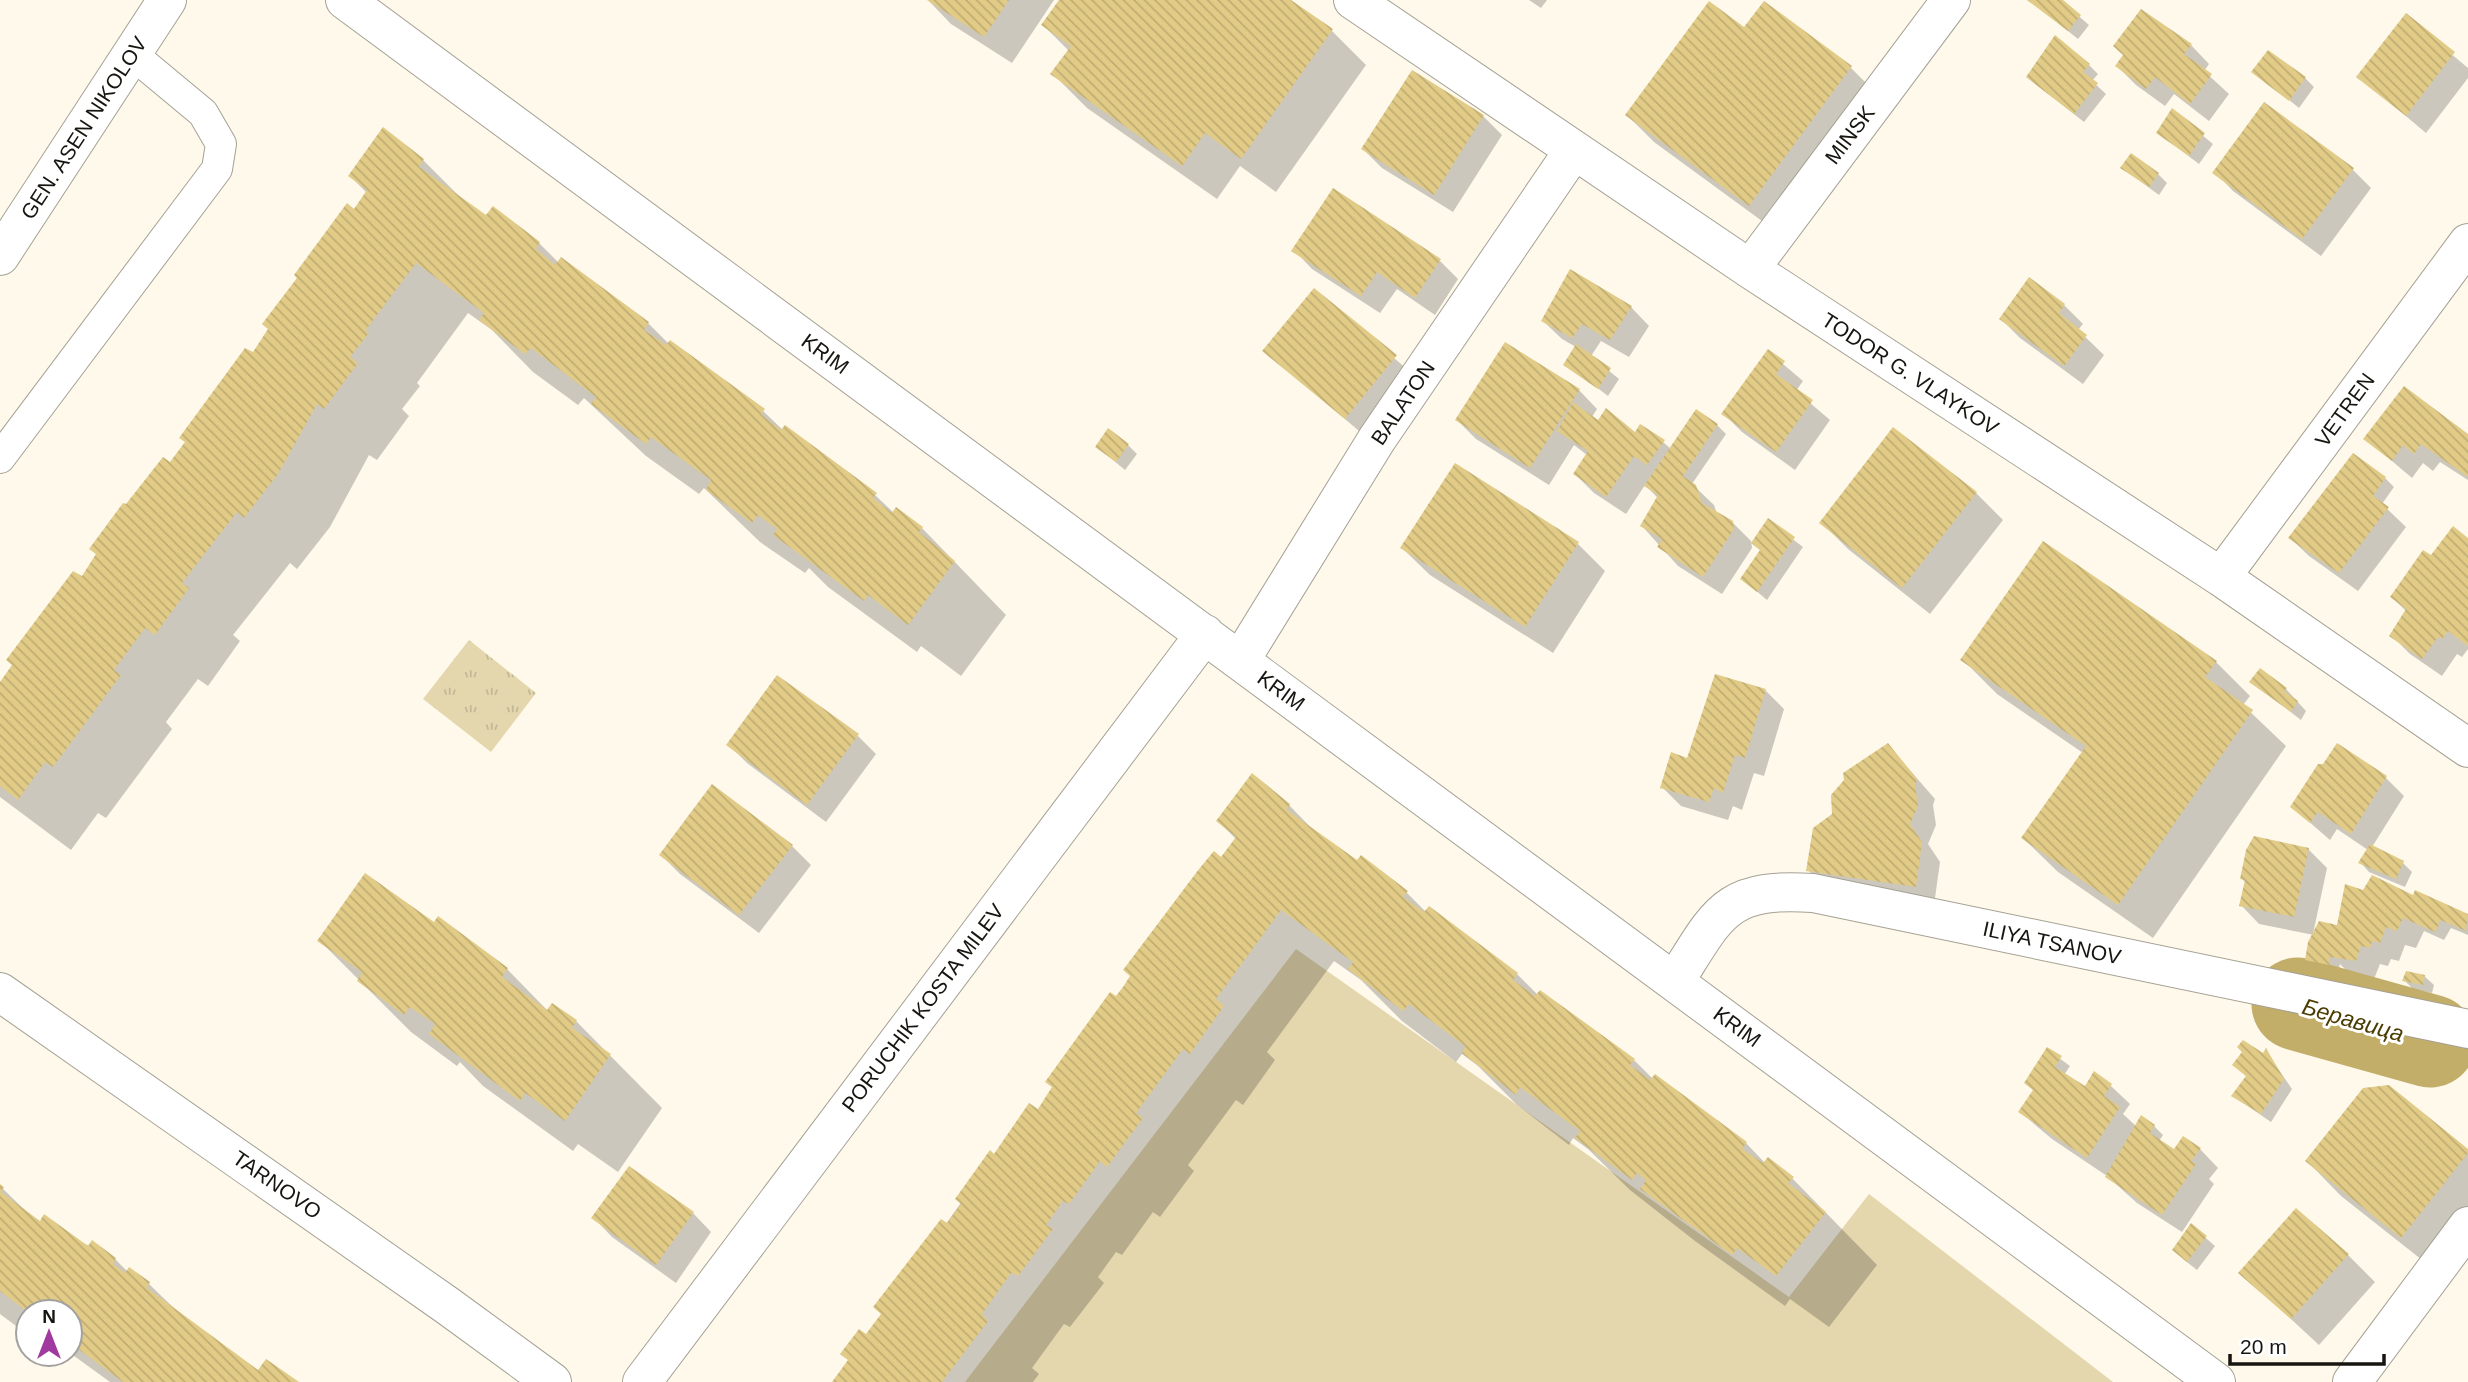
<svg xmlns="http://www.w3.org/2000/svg" width="2468" height="1382" font-family="Helvetica,sans-serif">
<style>
.green{fill:#e4d7ae}
.park{fill:url(#park-tufts)}
.shadow{fill:#0003}
.lines{fill:none;stroke-linecap:round;stroke-linejoin:round}
.river{stroke:#c2ad69;stroke-width:93}
.building{fill:url(#building-back-hatch)}
.lane-casing{stroke:#a5a194;stroke-width:32}
.street-casing{stroke:#a5a194;stroke-width:40}
.secondary-casing{stroke:#a5a194;stroke-width:40}
.lane{stroke:#fff;stroke-width:30}
.street{stroke:#fff;stroke-width:38}
.secondary{stroke:#fff;stroke-width:38}
.labels{text-anchor:middle;stroke-width:6;stroke-linejoin:round;paint-order:stroke}
.street-label{font-size:21px;fill:#171510;stroke:#fff}
.water-label{font-size:23px;font-style:italic;fill:#4b3c02;stroke:#fff}
</style>
<defs>
<pattern id="park-tufts" width="24" height="20" patternUnits="userSpaceOnUse" patternTransform="scale(1.75)"><rect width="24" height="20" fill="#e4d7ae"/><path d="M3 7l-1-3M5 7V3M7 7l1-3M15 17l-1-3M17 17v-4M19 17l1-3" fill="none" stroke="#c3b895"/></pattern>
<pattern id="building-back-hatch" width="6" height="6" patternUnits="userSpaceOnUse" patternTransform="scale(1.75)"><rect width="6" height="6" fill="#e1cb86"/><path d="M-1 5l2 2M0 0l6 6M5-1l2 2" fill="none" stroke="#c0ad73"/></pattern>
</defs>
<rect width="100%" height="100%" fill="#fef9eb"/>
<!-- green -->
<path class="green" d="M1296,949L1789,1297L1869,1194L2113,1382H965Z"/>
<!-- park -->
<path class="park" d="M469,640L536,693L491,752L423,699Z"/>
<!-- shadow -->
<path class="shadow" d="M928,0H1054L1012,63L951,24Z
M1061,0H1288L1332,31L1366,65L1276,192L1240,166L1217,199L1087,108L1053,74L1069,51L1043,25Z
M1529,0H1547L1541,8Z
M2029,0H2060L2089,25L2078,39Z
M1764,3L1851,68L1878,95L1777,232L1654,142L1627,115L1745,29Z
M2406,16L2468,68V78L2426,133L2358,76Z
M2191,45L2209,64L2204,71L2229,94L2209,121L2174,94L2165,106L2136,85L2117,66Z
M2089,65L2098,74L2092,81L2106,94L2084,122L2037,85Z
M1413,72L1483,116L1502,135L1453,212L1382,168L1363,149Z
M2254,72L2305,78L2314,87L2299,108Z
M2173,111L2213,144L2199,164L2158,133Z
M423,160L465,202L487,218L539,243L559,263L648,323L669,344L763,411L783,430L875,495L894,513L922,528L1006,615L961,676L921,646L917,652L828,587L809,568L805,573L760,542L704,488L699,494L646,456L584,398L578,405L533,372L492,330L468,313L417,383L420,386L402,409L409,416L377,460L369,455L330,527L297,569L290,563L233,635L240,641L208,686L198,679L166,722L172,729L106,818L98,813L71,850L0,797V685L82,578L126,507L170,465L254,354L367,193L350,176Z
M2122,168L2158,174L2167,183L2159,195Z
M2353,170L2371,188L2321,256L2233,191L2215,172Z
M1294,250L1440,261L1458,279L1435,315L1397,289L1380,313L1312,269Z
M2030,280L2064,305L2083,324L2078,330L2104,355L2083,384L2020,338L2001,319Z
M1314,290L1414,375L1365,436L1264,351Z
M1631,307L1649,326L1629,357L1601,341L1591,356L1619,379L1608,396L1566,364L1576,347L1562,339L1543,321Z
M1769,352L1803,381L1796,391L1830,420L1795,470L1742,432L1723,413Z
M1579,390L1597,409L1592,417L1599,422L1663,442L1671,449L1717,425L1726,434L1692,484L1714,505L1717,514L1732,522L1751,541L1752,548L1722,594L1678,566L1642,526L1658,498L1645,485L1626,514L1594,493L1575,474L1587,455L1574,445L1549,485L1476,439L1457,420Z
M2468,436V480L2440,462L2433,471L2423,463L2412,478L2366,439Z
M1128,445L1137,454L1125,470L1097,447Z
M1455,466L1578,544L1605,571L1553,653L1430,575L1402,548Z
M2385,478L2394,487L2382,504L2406,527L2358,591L2309,556L2290,538Z
M1976,493L2003,520L1930,614L1848,549L1821,522Z
M1769,521L1803,547L1767,600L1742,579L1761,551L1753,543Z
M2468,540V649L2462,657L2457,654L2442,676L2410,654L2391,635L2406,611L2392,597L2431,557Z
M1963,660L2216,662L2250,696L2243,705L2286,746L2153,938L2058,872L2023,838L2083,753L1997,694Z
M2260,671L2286,689L2306,711L2301,720L2251,682Z
M1765,690L1784,709L1764,776L1754,773L1742,810L1733,806L1728,820L1681,806L1662,787Z
M858,736L876,754L826,822L747,763L728,744Z
M1888,745L1935,799L1933,805L1936,825L1928,844L1940,862L1934,905L1827,889L1808,870L1834,815Z
M2386,778L2404,796L2372,847L2403,863L2412,872L2405,887L2369,872L2361,863L2368,850L2337,829L2330,840L2292,807Z
M1289,805L1319,836L1407,893L1426,912L1429,908L1517,974L1538,995L1540,992L1634,1060L1653,1079L1746,1143L1765,1163L1792,1178L1877,1265L1829,1327L1790,1299L1785,1306L1695,1241L1630,1190L1588,1149L1573,1138L1569,1145L1516,1104L1478,1066L1462,1054L1456,1062L1402,1021L1361,980L1334,961L1267,1052L1275,1060L1243,1105L1236,1100L1188,1165L1194,1171L1160,1217L1153,1212L1122,1255L1116,1252L1098,1277L1104,1283L1070,1327L1064,1324L1032,1368L1039,1374L1033,1382H834L994,1156L1038,1112L1117,998L1236,839L1218,821Z
M792,846L811,865L759,933L680,874L661,855Z
M2308,849L2327,868L2313,934L2336,926L2364,892L2414,897L2416,893L2468,916V935L2451,928L2444,940L2424,931L2416,948L2405,945L2399,961L2391,959L2388,966L2380,964L2374,979L2351,975L2340,964L2338,973L2316,969L2307,959L2314,935L2259,924L2241,905L2246,883L2242,879Z
M434,925L507,969L548,1011L553,1005L576,1021L662,1108L618,1172L578,1144L573,1151L483,1086L460,1062L457,1066L411,1032L320,941Z
M2424,976L2434,985L2432,993L2413,989L2404,980Z
M2048,1050L2070,1066L2064,1075L2086,1088L2094,1074L2111,1086L2130,1104L2123,1114L2136,1126H2154L2163,1135L2159,1141L2175,1151L2200,1149L2218,1168L2209,1179L2214,1184L2182,1232L2137,1203L2107,1176L2052,1139L2020,1112L2034,1091Z
M2266,1051L2292,1089L2271,1122L2233,1096L2247,1077L2234,1065L2263,1056Z
M2468,1151V1230L2436,1271L2341,1196L2307,1161Z
M0,1186L32,1217L115,1259L128,1272L149,1284L178,1312L258,1372L296,1382H110L70,1353V1312H28V1335L0,1314Z
M693,1213L711,1232L676,1283L612,1237L594,1218Z
M2192,1226L2215,1246L2197,1270L2183,1259Z
M2348,1255L2375,1282L2319,1345L2241,1273Z"/>
<g class="lines">
<!-- river -->
<path class="river" d="M2298,1004L2430,1041"/>
</g>
<!-- building -->
<path class="building" d="M927,0H1009L984,37Z
M1059,0H1291L1333,29L1241,159L1205,133L1182,166L1050,74L1071,46L1041,25Z
M2027,0H2063L2081,15L2068,31Z
M1709,1L1744,27L1764,1L1852,66L1749,206L1625,115Z
M2141,9L2192,44L2184,54L2212,74L2190,104L2155,77L2146,89L2115,66L2123,55L2113,46Z
M2406,13L2455,52L2406,116L2356,77Z
M2055,35L2090,64L2083,72L2098,83L2074,114L2026,77Z
M2268,50L2306,77L2289,101L2251,72Z
M1412,70L1484,115L1434,195L1361,149Z
M2264,102L2354,168L2302,239L2212,173Z
M2172,108L2205,133L2189,156L2156,133Z
M383,127L424,159L419,167L486,215L493,206L540,242L536,249L555,265L561,257L649,322L644,330L666,345L670,340L765,409L761,414L770,422L781,430L785,425L877,493L873,498L892,513L896,507L923,527L919,532L955,561L908,625L868,595L864,601L773,535L777,529L758,515L752,523L706,490L711,480L651,437L646,444L591,404L596,397L531,348L525,354L479,320L484,313L416,263L365,331L369,333L350,357L358,363L324,409L317,404L278,474L244,518L237,512L182,583L189,588L155,635L145,628L114,670L121,675L53,767L45,762L18,800L0,786V682L12,665L6,660L73,571L82,576L96,554L89,549L123,503L126,504L163,457L170,462L185,442L179,438L245,348L253,352L268,329L262,324L297,278L294,275L347,203L354,209L367,190L348,176Z
M2131,153L2159,173L2149,187L2120,168Z
M1333,188L1441,259L1415,298L1377,272L1361,296L1291,251Z
M1570,269L1632,306L1610,340L1582,324L1572,338L1541,321Z
M2029,277L2065,304L2059,313L2087,335L2064,366L1999,319Z
M1314,288L1397,355L1345,419L1262,351Z
M1505,342L1580,389L1530,468L1455,420Z
M1576,344L1611,368L1598,389L1563,365Z
M1768,349L1785,361L1776,374L1813,400L1776,452L1721,414Z
M2404,386L2468,434V477L2421,444L2414,454L2403,445L2392,461L2363,439Z
M1573,402L1598,420L1606,408L1635,432L1640,424L1665,440L1647,465L1634,456L1606,497L1573,474L1588,451L1557,431Z
M1696,409L1718,424L1683,476L1696,485L1702,503L1733,521L1734,529L1703,577L1657,547L1662,539L1640,526L1658,495L1644,486Z
M1893,427L1977,492L1902,588L1819,523Z
M1108,428L1129,444L1116,462L1095,447Z
M2353,453L2386,477L2373,496L2389,507L2339,573L2288,538Z
M1455,463L1579,542L1525,627L1400,548Z
M1768,518L1795,537L1757,592L1740,579L1760,550L1751,543Z
M2453,526L2468,538V646L2448,631L2442,639L2438,637L2422,659L2389,636L2406,609L2390,597L2423,550L2431,555Z
M2043,541L2217,661L2205,677L2253,710L2118,905L2021,838L2086,746L1960,660Z
M2260,668L2287,688L2284,691L2298,701L2291,712L2249,682Z
M1715,674L1766,689L1745,758L1735,755L1723,793L1714,788L1709,802L1660,788L1671,752L1687,758Z
M777,675L859,734L807,805L726,745Z
M1888,743L1917,779L1915,785L1918,806L1910,824L1922,842L1916,887L1806,871L1813,828L1832,814L1831,795L1844,780L1843,773Z
M2337,743L2387,776L2351,834L2318,812L2310,823L2290,807L2318,764H2323Z
M1252,773L1290,804L1287,810L1357,860L1361,855L1408,891L1403,897L1424,912L1429,906L1518,973L1513,980L1535,996L1540,990L1635,1059L1630,1065L1650,1080L1655,1074L1747,1142L1742,1149L1763,1163L1768,1157L1794,1177L1788,1183L1826,1212L1776,1276L1737,1248L1732,1255L1640,1189L1646,1180L1637,1173L1632,1180L1575,1138L1580,1131L1520,1087L1516,1095L1462,1053L1465,1046L1409,1004L1403,1011L1348,969L1353,962L1281,910L1216,999L1224,1006L1190,1054L1183,1049L1136,1113L1143,1118L1107,1167L1100,1161L1069,1204L1063,1201L1046,1225L1053,1229L1018,1276L1011,1273L982,1314L988,1321L942,1382H832L848,1360L840,1354L859,1329L866,1334L881,1314L873,1307L941,1219L947,1223L961,1204L955,1199L990,1150L994,1154L1029,1103L1038,1109L1052,1087L1045,1082L1110,992L1116,996L1123,987L1130,976L1123,970L1199,869L1214,851L1221,857L1236,837L1216,821Z
M712,784L793,845L739,915L659,855Z
M2254,836L2309,848L2294,917L2239,906L2245,880L2240,879L2246,850Z
M2370,844L2404,861L2396,879L2358,863Z
M365,873L434,922L438,916L508,968L502,977L547,1010L552,1003L577,1020L572,1028L611,1054L565,1121L525,1093L520,1101L429,1034L435,1024L410,1007L404,1015L357,981L362,972L317,941Z
M2372,875L2413,895L2415,890L2468,914L2466,931L2441,920L2435,932L2403,918L2397,931L2386,927L2380,943L2372,941L2370,948L2361,946L2356,961L2330,957L2329,965L2305,960L2308,942L2319,921L2337,925L2345,884L2363,890Z
M2406,971L2425,975L2423,985L2402,981Z
M2243,1040L2263,1053L2266,1048L2284,1079L2261,1114L2231,1096L2246,1076L2232,1065L2242,1052L2237,1047Z
M2047,1047L2062,1056L2055,1067L2085,1086L2094,1071L2112,1084L2104,1096L2120,1107L2087,1158L2018,1112L2033,1090L2024,1083Z
M2389,1085L2468,1149V1153L2401,1238L2305,1161L2363,1088Z
M2141,1115L2155,1125L2150,1133L2174,1149L2183,1136L2201,1148L2191,1161L2196,1164L2162,1215L2105,1177Z
M629,1166L694,1212L656,1265L591,1218Z
M0,1184L4,1187L1,1192L40,1221L44,1214L88,1246L92,1240L116,1258L113,1264L125,1273L129,1267L150,1282L147,1288L258,1370L266,1359L299,1382H123L70,1343V1312H28L0,1291Z
M2296,1208L2349,1254L2291,1319L2238,1273Z
M2191,1223L2207,1236L2187,1262L2172,1250Z"/>
<g class="lines">
<defs>
<path id="lane" d="M0,458L217,169L221,144L203,113L132,54"/>
<path id="street" d="M345,0L2216,1382
M1353,0L1750,269L2221,577L2468,748
M1750,269L1951,0
M2221,577L2468,243
M1240,661L1377,439L1574,150
M1675,981C1718,914 1724,887 1813,893L2468,1029
M642,1382L1205,634
M2352,1382L2468,1226"/>
<path id="secondary" d="M0,256L167,0
M0,992L448,1306L552,1382"/>
</defs>
<!-- lane casing -->
<use href="#lane" class="lane-casing"/>
<!-- street casing -->
<use href="#street" class="street-casing"/>
<!-- secondary casing -->
<use href="#secondary" class="secondary-casing"/>
<!-- lane -->
<use href="#lane" class="lane"/>
<!-- street -->
<use href="#street" class="street"/>
<!-- secondary -->
<use href="#secondary" class="secondary"/>
</g>
<g class="labels">
<!-- street labels -->
<g class="street-label">
<text transform="translate(84 128) rotate(-57)" y="7">GEN. ASEN NIKOLOV</text>
<text transform="translate(1850 135) rotate(-53)" y="7">MINSK</text>
<text transform="translate(825 354) rotate(36)" y="7">KRIM</text>
<text transform="translate(1910 374) rotate(33)" y="7">TODOR G. VLAYKOV</text>
<text transform="translate(1403 403) rotate(-56)" y="7">BALATON</text>
<text transform="translate(2345 410) rotate(-54)" y="7">VETREN</text>
<text transform="translate(1281 691) rotate(36)" y="7">KRIM</text>
<text transform="translate(2052 943) rotate(12)" y="7">ILIYA TSANOV</text>
<text transform="translate(923 1008) rotate(-53)" y="7">PORUCHIK KOSTA MILEV</text>
<text transform="translate(1737 1027) rotate(36)" y="7">KRIM</text>
<text transform="translate(277 1185) rotate(35)" y="7">TARNOVO</text>
</g>
<!-- water labels -->
<g class="water-label">
<text transform="translate(2353 1020) rotate(16)" y="8">Беравица</text>
</g>
</g>
<!-- north arrow -->
<g transform="translate(49 1333)"><circle r="33" fill="#ffffff" stroke="#a2a19f" stroke-width="2"/>
<path d="M0-5L12 26L0 18L-12 26Z" fill="#a03a9f"/>
<text y="-10" font-size="19" font-weight="bold" text-anchor="middle" fill="#171510">N</text>
</g>
<!-- scale -->
<path d="M2230 1354v10h154v-10" fill="none" stroke="#171510" stroke-width="3.5"/>
<text x="2240" y="1354" font-size="21" fill="#171510" stroke="#ffffff" stroke-width="5" paint-order="stroke">20 m</text>
</svg>
